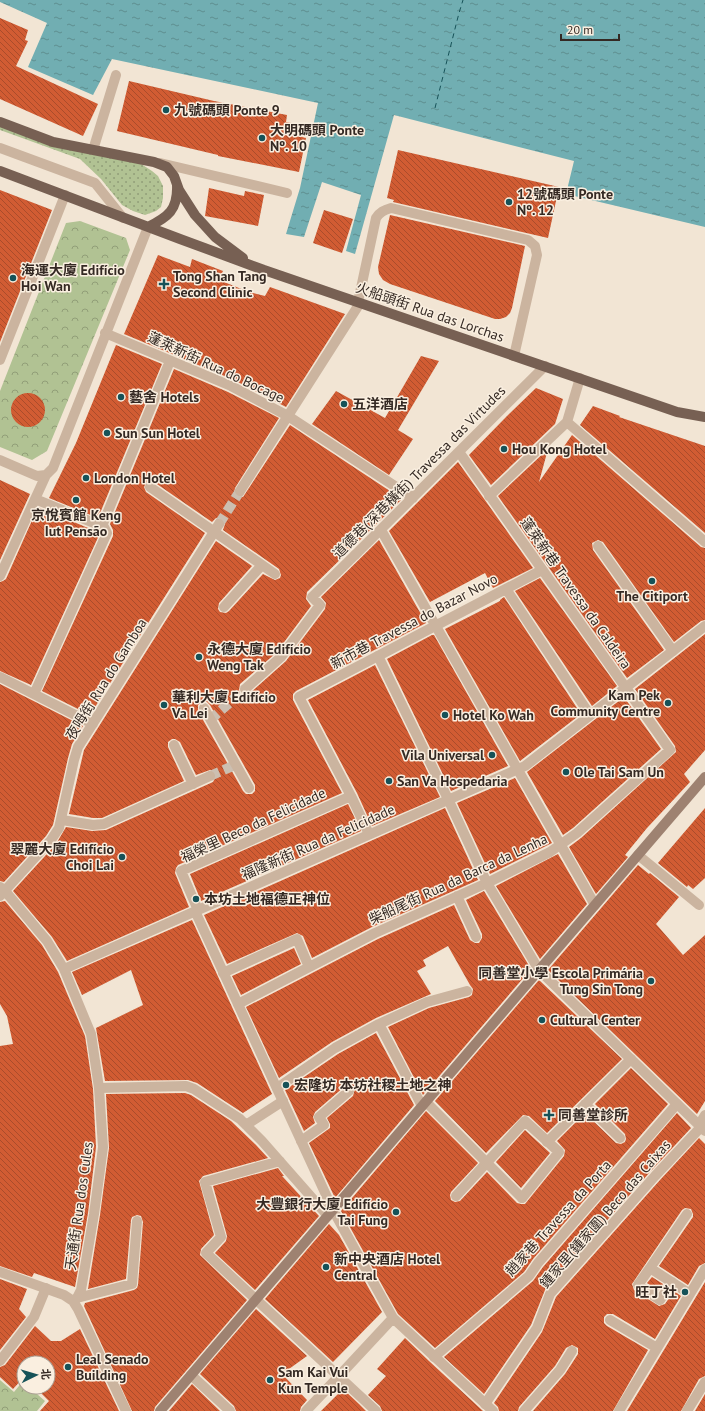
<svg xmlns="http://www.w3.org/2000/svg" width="705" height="1411" font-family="'PT Sans','Noto Sans SC',sans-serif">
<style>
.grass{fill:url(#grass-dots)}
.park{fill:url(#park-crowns)}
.water{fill:url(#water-ripples)}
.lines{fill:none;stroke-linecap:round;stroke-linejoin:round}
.ferry{stroke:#165258;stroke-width:1;stroke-dasharray:5 4;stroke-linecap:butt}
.building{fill:url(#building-back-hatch);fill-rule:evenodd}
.pedestrian-tunnel{stroke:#ccbfb1;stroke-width:10;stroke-dasharray:10 5;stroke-linecap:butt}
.minor-tunnel{stroke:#ccbfb1;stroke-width:10;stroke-dasharray:10 5;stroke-linecap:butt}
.service{stroke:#cbb49f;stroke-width:10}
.pedestrian{stroke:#cbb49f;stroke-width:10}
.minor{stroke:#cbb49f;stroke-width:10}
.secondary{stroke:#9e8271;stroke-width:10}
.primary{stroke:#776053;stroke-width:10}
.poi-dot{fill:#165258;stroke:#faefe0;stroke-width:1.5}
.labels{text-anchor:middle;stroke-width:3;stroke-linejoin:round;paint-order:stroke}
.poi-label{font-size:14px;font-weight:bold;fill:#342923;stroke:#faefe0;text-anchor:start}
.street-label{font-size:14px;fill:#342923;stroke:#faefe0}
</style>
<defs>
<pattern id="grass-dots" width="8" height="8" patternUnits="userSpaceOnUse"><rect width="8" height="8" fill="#b1c293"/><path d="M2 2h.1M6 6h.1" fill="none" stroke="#919e78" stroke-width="1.8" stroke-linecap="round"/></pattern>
<pattern id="park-crowns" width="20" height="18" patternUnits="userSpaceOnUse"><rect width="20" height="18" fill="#b1c293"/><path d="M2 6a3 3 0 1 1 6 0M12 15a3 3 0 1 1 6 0" fill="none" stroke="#919e78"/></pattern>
<pattern id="water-ripples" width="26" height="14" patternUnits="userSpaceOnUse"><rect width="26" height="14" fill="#71aeb2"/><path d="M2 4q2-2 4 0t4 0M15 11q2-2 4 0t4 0" fill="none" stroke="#5e8e90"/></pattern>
<pattern id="building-back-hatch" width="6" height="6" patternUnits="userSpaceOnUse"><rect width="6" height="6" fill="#d15c33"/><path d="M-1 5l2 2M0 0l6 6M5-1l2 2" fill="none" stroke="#aa4c2b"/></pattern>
</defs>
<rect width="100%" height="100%" fill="#f2e5d4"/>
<!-- grass -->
<path class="grass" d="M0,124L54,147L138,162L152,171L158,176L163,186V198L161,207L156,211L145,215L133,211L122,205L101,179L80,159L0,130Z"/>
<!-- park -->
<path class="park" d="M80,221L126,238L130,250L47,451L32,460L0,447V391L66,223Z
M0,1380L14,1392L23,1381L24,1387H29L45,1401L37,1411H0Z"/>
<!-- water -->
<path class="water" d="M0,0H705V227L566,194L574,161L394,115L355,254L346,251L361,195L322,182L304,237L286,234L300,188L318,103L112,59L93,95L28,67L47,23L0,2Z"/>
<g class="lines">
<!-- ferry -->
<path class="ferry" d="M435,108L459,13L463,0"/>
</g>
<!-- building -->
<path class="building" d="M0,18L28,30L25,40L28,41L16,66L98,104L83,136L0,99Z
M129,81L214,101L287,115L286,122L304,125L302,137L306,138L299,172L218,156V155L117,131Z
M398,150L559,187L548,238L393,202L394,200L387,198Z
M209,188L244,196L245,191L264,195L258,226L205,216Z
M0,190L52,210L0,342Z
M324,210L353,219L342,253L313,243Z
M390,215L525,246L512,308L510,313L506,317L500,319H495L390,284L383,280L379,274L378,267Z
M158,255L190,267L192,259L223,271L219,280L249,292L265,296L270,287L345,314L286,407L234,380L124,334Z
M116,345L162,364L98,518L49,498L76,443Z
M421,356L439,361L398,430L413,439L389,475L312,424L336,391L385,418Z
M174,369L228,392L279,418L235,488L234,494L237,497H243L245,494L290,425L402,499L307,592L306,599L311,606L276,653L240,684L239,690L240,694L246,695L249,694L286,661L325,609L326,603L321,597L379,540L426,623L296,691L293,694V700L342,793L178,865L176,868L175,873L189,907L67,961L52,937L13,891L56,844L66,827L92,831L106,830L213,782L216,776L214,771L210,770L196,775L180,742L175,739H172L168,742V747L184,781L102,818H93L69,814L84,750L216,541L252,566L219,603L218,609L220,612L226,613L229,611L263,574L275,580L280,578L281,575L279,569L223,530L225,524L223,519L216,518L212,522L154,482L147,481L144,487L146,492L205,533L90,715L42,691L113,536V530L110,524ZM201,702H207L210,705L255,785V791L252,794H246L243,791L198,711V705Z
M536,388L563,399L555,424L491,485L469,455L507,416Z
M11 410a17 17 0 1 1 34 0a17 17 0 1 1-34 0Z
M593,406L620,416L619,417L705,446V533L580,425Z
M572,435L701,547L705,548V620L701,621L674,642L603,542L598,540L592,543L593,550L664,650L627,678L498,496L548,449L539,482Z
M458,462L533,568L493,588L485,573L430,602L389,531Z
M0,480L30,494L0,560Z
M38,507L100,533L31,685L0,671V582L3,581L6,579Z
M540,578L617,686L592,706L515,591Z
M504,597L581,714L520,761L445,629L500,601V600Z
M705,634V750L684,774L690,782L647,828L625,855L628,857L596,894L569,847L581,838L676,752L675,746L635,689Z
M432,635H434L508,766L451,791L387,659Z
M375,665L440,797L372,826L357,793L308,700Z
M0,684L83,726L72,744L68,758L53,825L46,836L4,882L0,881Z
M624,697L661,749L573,828L563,835L527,772Z
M515,778L552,843L490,874L457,803Z
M348,804L361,831L201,901L190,874Z
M445,808L478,880L372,927L312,958L303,936L297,933L227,964L204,915Z
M705,808V878L693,889L688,885L687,887L658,863Z
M558,854L587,904L540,959L496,886Z
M638,865L649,874L650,873L679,897L656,924L683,955L705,935V1101L697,1114L548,970Z
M484,891L531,969L423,1095L388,1027L429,1008L469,997L472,995L473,989L470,985L448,946L423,960L426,966L417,971L431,994L376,1018L332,1042L279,1078L246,1007L378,939L454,905L470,940L475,943H479L482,938V934L466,900Z
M5,901L42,945L58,972L85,1036L93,1089L96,1147L88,1213L75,1287L34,1273L32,1277L0,1266V1046L13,1044L7,1016L0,1004V902Z
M192,920L272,1094L243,1113L197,1083L188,1080L105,1081L96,1028L143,1005L131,970L82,995L72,972Z
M294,948L301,964L241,995L232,976Z
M539,980L622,1059L547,1133L529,1116L523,1115L486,1153L435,1101Z
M376,1033L414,1105L335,1198L309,1143L330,1128V1124L327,1118L353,1096L355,1089L351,1085L345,1086L315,1112L313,1117L315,1123L304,1131L285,1090L338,1054Z
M631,1068L668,1104L533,1259L524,1272L435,1348L398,1314L341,1211L426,1111L478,1163L451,1192L450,1195L451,1200L455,1202L460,1201L487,1172L517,1203L521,1204H525L564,1156L565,1150L557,1141L585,1113L616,1143L621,1144L625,1142L626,1139L625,1134L595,1104Z
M185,1093L191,1095L231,1121L256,1145L268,1158L203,1176L199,1181L214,1235L201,1249L200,1255L247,1300L155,1407L154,1411H132L84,1306L85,1303L134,1290L137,1288L138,1285L143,1222L141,1216L137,1215L132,1217L131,1220L126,1279L88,1289L100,1215L109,1148L106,1094Z
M677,1113L691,1128L650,1172L545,1290L531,1325L484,1394L444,1357L533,1281L543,1267Z
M525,1130L550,1153L521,1188L496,1162Z
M699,1138L705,1144V1263L699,1266L688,1285L659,1266L693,1217V1214L691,1209L685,1208L682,1210L632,1284L634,1290L659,1306L665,1304L674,1291L681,1296L655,1339L613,1314H607L604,1317V1323L607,1326L648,1350L613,1411H533L565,1374L578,1354V1348L572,1345L566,1348L555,1366L519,1407L518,1411H499L498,1407L494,1403L542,1332L556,1297L660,1180Z
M278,1168L284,1176H282L319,1216L255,1290L215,1253L226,1241L227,1236L213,1186Z
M329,1224L339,1235L382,1312L333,1362L265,1299Z
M652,1277L663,1284L658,1291L647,1283Z
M0,1279L27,1289L19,1309L26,1317L0,1350Z
M705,1282V1376L699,1379L681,1411H627Z
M256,1309L307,1356L282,1374L307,1400L301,1407L300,1411H236L234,1406L200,1374Z
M35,1326L51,1341H61L80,1329L119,1411H40L49,1401L35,1387H48V1363H24V1377L13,1389L0,1377V1367L5,1365Z
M405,1338L429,1361L483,1411H382L380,1406L368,1395L386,1376L377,1369Z
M192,1384L220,1411H169Z
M343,1389L359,1404L366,1411H321Z
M705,1394V1411H695Z"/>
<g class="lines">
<!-- pedestrian-tunnel -->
<path class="pedestrian-tunnel" d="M210,720L245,689
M210,776L235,765"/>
<!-- minor-tunnel -->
<path class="minor-tunnel" d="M219,524L240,491"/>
<!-- service -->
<path class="service" d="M0,148L95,183L123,218
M93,150L116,75
M160,163L287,193
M358,302L376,218C380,212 384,210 391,208L528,240L535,246L537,255L514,356
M585,1104L620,1138
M547,1142L631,1059
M0,1361L34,1317L46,1288"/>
<!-- pedestrian -->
<path class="pedestrian" d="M598,546L673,651
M506,589L590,715
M435,626L542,570
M245,689L281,657L320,605L312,597L355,555
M204,708L249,788
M174,745L193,784
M62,820L93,825L104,824L210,776
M369,834L351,796L299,697L378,656
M638,855L699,905
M457,896L476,937
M198,910L181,871L351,796
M223,973L297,939L309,967
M238,1004L375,933L487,883L550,852L577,833L670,750L626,688
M379,1024L422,1106
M99,1088L186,1086L194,1089L240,1119L262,1141L328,1216
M277,1088L335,1048L379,1024L427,1002L467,991
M246,1125L283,1101
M301,1141L324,1125L319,1117L349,1091
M280,1161L205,1182L221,1237L206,1253L376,1411
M456,1196L525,1121L559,1152L522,1198
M687,1214L650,1268L690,1294
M650,1268L638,1285L660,1300L672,1282
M77,1298L132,1284L137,1221
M610,1320L657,1348
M434,1357L529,1276L538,1263L677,1104
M191,1375L230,1411
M485,1404L537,1328L550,1294L655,1176L701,1127
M306,1411L339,1376
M524,1411L560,1370L572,1351
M619,1411L705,1269
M687,1411L705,1382"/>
<!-- minor -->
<path class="minor" d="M105,333L231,386L288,416L413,498
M0,360L65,195
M567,422L705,542
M459,452L626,688
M0,460L37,476L46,475L53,468L148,227
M150,487L275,574
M240,491L360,303
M489,496L567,422L580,378
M102,526L170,361
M381,530L595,905
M355,555L545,366
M0,576L46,475
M224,607L262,565
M435,626L378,656L448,799L487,883L539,970L705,1131
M0,677L93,724
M34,694L107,533L104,527L35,499
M0,887L5,891L47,941L64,969L91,1034L99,1088L103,1147L94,1214L81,1290L77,1298L73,1301
M0,896L51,840L59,828L74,760L78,747L219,524
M195,911L333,1210L393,1318L493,1411
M64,969L525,766L705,626
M426,1102L522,1198
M699,1125L705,1115
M0,1272L64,1295L73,1301L78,1309L126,1411
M339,1376L393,1318"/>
<!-- secondary -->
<path class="secondary" d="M160,1411L705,777"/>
<!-- primary -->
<path class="primary" d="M0,122L53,142L154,162L167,167L174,176L179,190L195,215L215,237L243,258
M0,171L180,239L264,270L677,412L705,417
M148,227C168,217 178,210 177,185"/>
</g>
<!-- markers -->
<g class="poi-dot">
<circle cx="166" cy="110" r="4"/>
<circle cx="262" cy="138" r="4"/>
<circle cx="509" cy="202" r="4"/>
<circle cx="13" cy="278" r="4"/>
<path d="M162 278h4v4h4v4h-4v4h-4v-4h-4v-4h4z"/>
<circle cx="121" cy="397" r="4"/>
<circle cx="344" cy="404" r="4"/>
<circle cx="107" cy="433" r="4"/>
<circle cx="504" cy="449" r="4"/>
<circle cx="86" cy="478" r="4"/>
<circle cx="76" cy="500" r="4"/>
<circle cx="652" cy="581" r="4"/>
<circle cx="199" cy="657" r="4"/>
<circle cx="668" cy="703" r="4"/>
<circle cx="164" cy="705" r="4"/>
<circle cx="445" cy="715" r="4"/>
<circle cx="492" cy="755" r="4"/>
<circle cx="566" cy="772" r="4"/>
<circle cx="389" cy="781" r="4"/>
<circle cx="122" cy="857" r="4"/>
<circle cx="196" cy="899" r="4"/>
<circle cx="651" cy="981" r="4"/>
<circle cx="542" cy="1020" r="4"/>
<circle cx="286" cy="1085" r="4"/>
<path d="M547 1109h4v4h4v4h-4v4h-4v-4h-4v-4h4z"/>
<circle cx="396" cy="1212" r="4"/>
<circle cx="326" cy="1267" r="4"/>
<circle cx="685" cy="1292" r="4"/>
<circle cx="68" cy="1367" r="4"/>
<circle cx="270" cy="1380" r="4"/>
</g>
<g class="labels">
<!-- poi labels -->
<g class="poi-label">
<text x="174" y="115">九號碼頭 Ponte 9</text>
<text x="270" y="135">大明碼頭 Ponte<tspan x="270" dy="16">Nº. 10</tspan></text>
<text x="517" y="199">12號碼頭 Ponte<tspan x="517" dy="16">Nº. 12</tspan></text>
<text x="21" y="275">海運大廈 Edifício<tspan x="21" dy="16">Hoi Wan</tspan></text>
<text x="173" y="281">Tong Shan Tang<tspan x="173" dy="16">Second Clinic</tspan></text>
<text x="129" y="402">藝舍 Hotels</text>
<text x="352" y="409">五洋酒店</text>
<text x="115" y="438">Sun Sun Hotel</text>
<text x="512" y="454">Hou Kong Hotel</text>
<text x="94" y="483">London Hotel</text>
<text x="76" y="520" text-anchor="middle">京悅賓館 Keng<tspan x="76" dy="16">Iut Pensão</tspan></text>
<text x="652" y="601" text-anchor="middle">The Citiport</text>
<text x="207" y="654">永德大廈 Edifício<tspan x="207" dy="16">Weng Tak</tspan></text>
<text x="660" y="700" text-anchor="end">Kam Pek<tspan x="660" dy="16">Community Centre</tspan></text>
<text x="172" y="702">華利大廈 Edifício<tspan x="172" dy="16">Va Lei</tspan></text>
<text x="453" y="720">Hotel Ko Wah</text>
<text x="484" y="760" text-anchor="end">Vila Universal</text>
<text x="574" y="777">Ole Tai Sam Un</text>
<text x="397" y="786">San Va Hospedaria</text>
<text x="114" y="854" text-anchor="end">翠麗大廈 Edifício<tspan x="114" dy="16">Choi Lai</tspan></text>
<text x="204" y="904">本坊土地福德正神位</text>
<text x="643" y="978" text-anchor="end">同善堂小學 Escola Primária<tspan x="643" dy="16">Tung Sin Tong</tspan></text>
<text x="550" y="1025">Cultural Center</text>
<text x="294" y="1090">宏隆坊 本坊社稷土地之神</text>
<text x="558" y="1120">同善堂診所</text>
<text x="388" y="1209" text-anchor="end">大豐銀行大廈 Edifício<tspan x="388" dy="16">Tai Fung</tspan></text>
<text x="334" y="1264">新中央酒店 Hotel<tspan x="334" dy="16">Central</tspan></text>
<text x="677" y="1297" text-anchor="end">旺丁社</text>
<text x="76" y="1364">Leal Senado<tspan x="76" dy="16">Building</tspan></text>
<text x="278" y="1377">Sam Kai Vui<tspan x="278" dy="16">Kun Temple</tspan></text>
</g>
<!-- street labels -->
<g class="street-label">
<text transform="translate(430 312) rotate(19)" y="5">火船頭街 Rua das Lorchas</text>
<text transform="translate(216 367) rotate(25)" y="5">蓬萊新街 Rua do Bocage</text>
<text transform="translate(419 472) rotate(-45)" y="5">道德巷(深巷橫街) Travessa das Virtudes</text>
<text transform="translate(576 593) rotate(55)" y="5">蓬萊新巷 Travessa da Caldeira</text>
<text transform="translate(414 621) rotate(-28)" y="5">新市巷 Travessa do Bazar Novo</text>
<text transform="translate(106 679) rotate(-58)" y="5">夜呣街 Rua do Gamboa</text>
<text transform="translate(253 825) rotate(-25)" y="5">福榮里 Beco da Felicidade</text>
<text transform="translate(318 842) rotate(-24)" y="5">福隆新街 Rua da Felicidade</text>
<text transform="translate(458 879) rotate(-25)" y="5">柴船尾街 Rua da Barca da Lenha</text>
<text transform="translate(79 1206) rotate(-82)" y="5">天通街 Rua dos Cules</text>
<text transform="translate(605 1214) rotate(-49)" y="5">鍾家里(鍾家圍) Beco das Caixas</text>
<text transform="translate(558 1218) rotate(-48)" y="5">趙家巷 Travessa da Porta</text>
</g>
</g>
<!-- north arrow -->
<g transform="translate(36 1375) rotate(85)"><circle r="19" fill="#faefe0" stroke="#aba094"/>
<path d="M0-3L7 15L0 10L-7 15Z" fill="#165258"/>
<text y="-6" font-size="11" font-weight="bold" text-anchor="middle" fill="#342923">北</text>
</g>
<!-- scale -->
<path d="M561 34v6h58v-6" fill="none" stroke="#342923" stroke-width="2"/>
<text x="567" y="34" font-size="12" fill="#342923" stroke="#faefe0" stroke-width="3" paint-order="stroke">20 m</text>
</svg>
